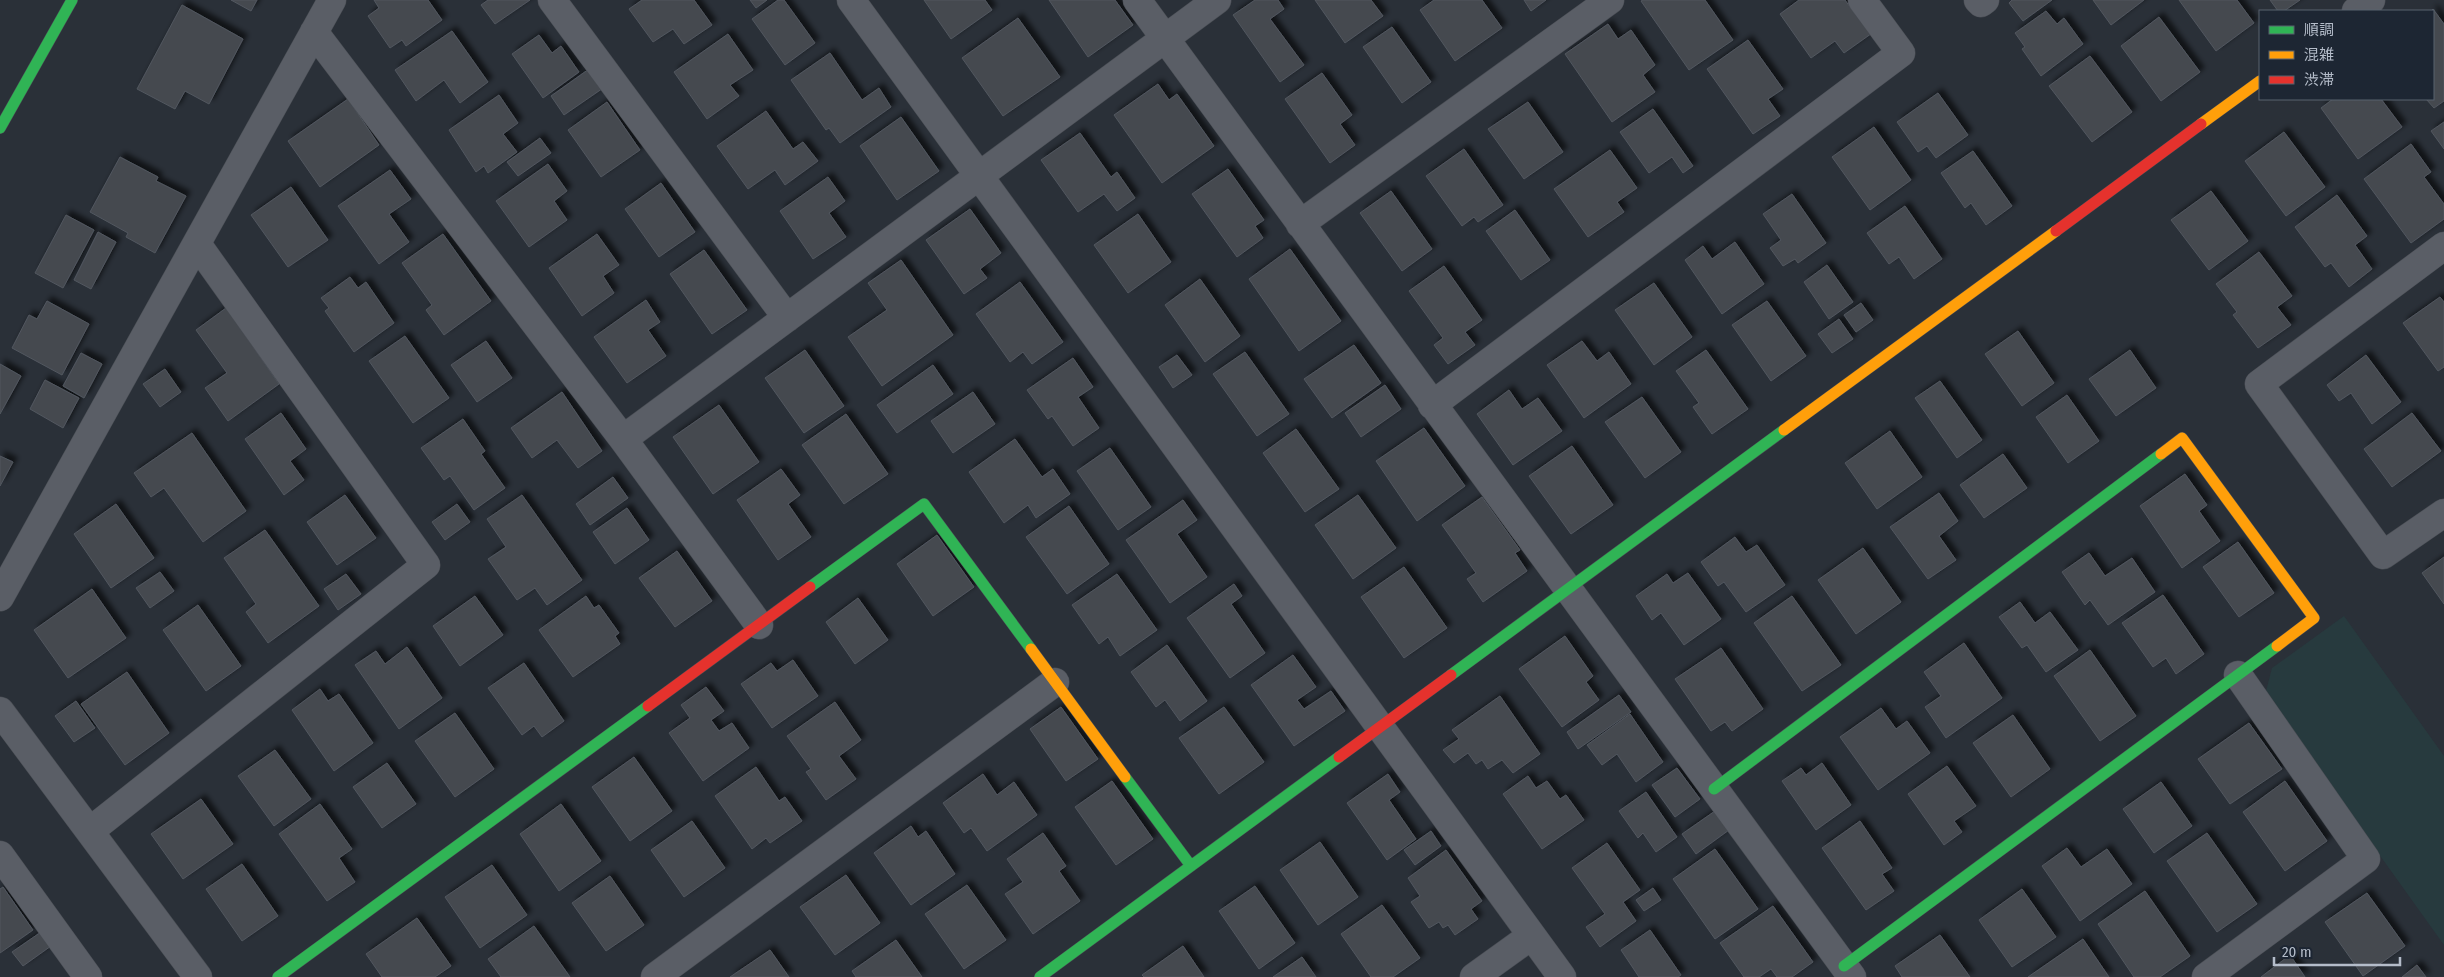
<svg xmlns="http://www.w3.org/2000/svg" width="2444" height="977" font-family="'Fira Sans Condensed','Noto Sans JP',sans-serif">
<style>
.green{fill:#273a3e}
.building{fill:#444950;stroke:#52575f;filter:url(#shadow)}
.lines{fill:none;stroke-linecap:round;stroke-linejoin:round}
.street-casing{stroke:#484c53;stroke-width:29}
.fast-casing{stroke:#484c53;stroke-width:12}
.slow-casing{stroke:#484c53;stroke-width:12}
.jam-casing{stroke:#484c53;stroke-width:12}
.street{stroke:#5a5e66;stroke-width:28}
.fast{stroke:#30b455;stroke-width:11}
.slow{stroke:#ff9f0a;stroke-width:11}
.jam{stroke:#e5322d;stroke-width:11}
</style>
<defs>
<filter id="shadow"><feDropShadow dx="4.5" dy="-4.5" stdDeviation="2.5" flood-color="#0009"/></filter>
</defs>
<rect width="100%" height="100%" fill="#2a3038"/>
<!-- green -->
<path class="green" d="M2344,616L2444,756V945L2265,695L2272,668Z"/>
<!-- building -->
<path class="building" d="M231,0H257L251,11Z
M374,0H428L442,20L406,46L402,40L390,48L368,16L379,8Z
M488,0H530L495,24L481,5Z
M642,0H694L712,25L684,44L673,29L653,42L629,9Z
M750,0H767L756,8Z
M778,0H784L815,43L785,65L752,19Z
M924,0H985L992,10L951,39Z
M1049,0H1115L1133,25L1088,57Z
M1255,0H1278L1284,9L1270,19L1304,65L1280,82L1233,15Z
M1315,0H1371L1383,16L1345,43Z
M1434,0H1482L1502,28L1455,61L1420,10Z
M1524,0H1546L1531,11Z
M1643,0H1705L1733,40L1689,70L1641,1Z
M1799,0H1845L1855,14L1860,10L1875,31L1844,53L1835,41L1811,58L1780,14Z
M2012,0H2052L2023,21L2009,3Z
M2093,0H2144L2111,25Z
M2179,0H2237L2254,23L2216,51Z
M2270,0H2300L2284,11H2278Z
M182,5L243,39L209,104L185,91L175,109L137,89Z
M2433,9L2444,24V101L2434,108L2426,99H2433V11H2431Z
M2046,11L2057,24L2064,18L2083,44L2041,76L2022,49L2025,47L2015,33Z
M2159,17L2200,72L2161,101L2121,46Z
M1018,18L1060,77L1003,116L962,58Z
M1608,24L1618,39L1631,30L1655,65L1643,75L1655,92L1612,122L1565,54Z
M1392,27L1431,82L1402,103L1363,47Z
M452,31L488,82L460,103L444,80L416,101L395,70Z
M728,34L753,70L730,85L739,96L707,119L674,72Z
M539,35L552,53L561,46L579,72L543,98L512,54Z
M1748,40L1783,89L1768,99L1780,116L1753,134L1707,69Z
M830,53L862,100L879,88L891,107L840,143L829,128L826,130L791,80Z
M2090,56L2132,112L2092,142L2049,86Z
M596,64L609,84L564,115L551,96Z
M1322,73L1352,115L1340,124L1355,145L1330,163L1285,99Z
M1158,84L1169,100L1177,94L1214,146L1162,183L1114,115Z
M1938,93L1968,135L1936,158L1927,146L1918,152L1897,122Z
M499,95L518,123L503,134L517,152L488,173L484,166L476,172L449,130Z
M348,99L379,145L320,187L288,141Z
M2333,99H2381L2402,127L2358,159L2321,108Z
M607,102L640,150L601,177L568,130Z
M1528,102L1563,152L1524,179L1488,129Z
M1653,109L1693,166L1683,173L1672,157L1649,173L1620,132Z
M766,111L793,149L803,142L818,161L785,185L775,170L748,189L717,146Z
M901,117L939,171L897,200L860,146Z
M2444,122V149L2431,131Z
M1874,127L1911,180L1870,210L1832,157Z
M2284,132L2325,187L2286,216L2245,161Z
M1080,133L1111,177L1117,172L1135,198L1117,211L1104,194L1078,212L1041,160Z
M540,138L551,153L518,176L507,162Z
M2411,144L2431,172L2424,177L2444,204V219L2411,243L2364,179Z
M1464,149L1503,205L1478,222L1474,217L1462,226L1426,176Z
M1610,150L1637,188L1617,202L1624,212L1588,237L1554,189Z
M1973,151L2012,206L1986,225L1971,203L1965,208L1941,173Z
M120,157L158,177L156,181L186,196L155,253L126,237L128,233L90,212Z
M548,164L567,191L554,201L567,220L529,247L496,201Z
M1228,169L1264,220L1255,226L1263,238L1237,257L1192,194Z
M390,170L411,199L389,214L409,242L379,264L338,206Z
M828,177L845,201L829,213L846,237L813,259L780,211Z
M661,183L695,232L659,257L625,209Z
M291,187L328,240L288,267L251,215Z
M1391,191L1432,249L1402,271L1360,213Z
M2211,191L2248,241L2209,270L2171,220Z
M1792,194L1826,243L1798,263L1795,259L1783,266L1770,248L1781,240L1763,214Z
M2337,195L2367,236L2355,245L2372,269L2349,287L2331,263L2325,267L2295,227Z
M1905,206L1942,259L1914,279L1899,257L1889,264L1867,233Z
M970,209L1001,253L980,269L987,278L964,294L926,240Z
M1515,210L1550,260L1521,280L1486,231Z
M1138,214L1171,262L1128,293L1094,245Z
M66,215L94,230L63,288L35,273Z
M98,232L116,242L91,289L74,280Z
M443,234L491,301L444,335L426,310L432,305L402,263Z
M597,234L619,265L603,276L614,293L582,316L549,268Z
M1735,242L1764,284L1722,314L1685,260L1703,246L1712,259Z
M1290,249L1341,321L1299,351L1249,279Z
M704,250L747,310L712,334L670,274Z
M2259,252L2292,296L2277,307L2291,325L2258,348L2233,315L2237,312L2216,284Z
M901,260L953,335L882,386L848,337L887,310L868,283Z
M1827,265L1853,302L1829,319L1804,282Z
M1444,266L1482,320L1465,332L1475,345L1448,364L1434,345L1443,338L1409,291Z
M350,277L358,288L366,282L394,323L354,352L325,311L329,308L321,298Z
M1200,279L1240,336L1205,362L1165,305Z
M1020,282L1063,342L1032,364L1023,352L1010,362L976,314Z
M1654,283L1692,337L1654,365L1615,310Z
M2440,297L2444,302V367L2438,371L2403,323Z
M646,300L660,322L648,330L666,356L627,383L594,337Z
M47,301L89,324L62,375L12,348L29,315L37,319Z
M1767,301L1806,356L1771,381L1732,325Z
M1861,303L1873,320L1856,332L1844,315Z
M226,308L279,384L228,421L205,388L227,373L196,330Z
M1839,319L1853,339L1832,353L1818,334Z
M2018,331L2054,383L2022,406L1985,354Z
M405,336L449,398L413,423L369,361Z
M486,341L512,378L477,402L451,365Z
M1582,341L1597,361L1609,352L1631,384L1584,418L1547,365Z
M1354,345L1381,383L1332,418L1304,379Z
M805,350L844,406L804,433L765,378Z
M1706,350L1748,409L1712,434L1693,407L1699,403L1676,371Z
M2130,350L2156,388L2116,416L2089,379Z
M1245,352L1289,414L1257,436L1213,374Z
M81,353L102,364L84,398L63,386Z
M1177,355L1192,375L1173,388L1159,367Z
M2366,355L2401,402L2372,424L2351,393L2339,401L2327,385Z
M1073,358L1093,387L1078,397L1099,428L1073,446L1052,416L1048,419L1027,390Z
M0,364L21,376L0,414Z
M933,365L953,394L897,433L877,405Z
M165,369L181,392L160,407L143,384Z
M45,380L79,398L63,428L30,409Z
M1940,381L1982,440L1957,458L1915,398Z
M1385,385L1401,409L1361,437L1345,413Z
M1509,390L1522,409L1538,398L1562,431L1513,465L1477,414Z
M562,392L602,451L578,468L557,440L532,458L511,428Z
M973,392L995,424L953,453L931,421Z
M2067,395L2099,441L2068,463L2036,417Z
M1642,397L1681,452L1645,478L1605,422Z
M719,405L759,462L713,494L673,437Z
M281,413L306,449L290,461L304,480L284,495L245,439Z
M2412,413L2441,451L2392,487L2364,449Z
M846,414L888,474L844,504L802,445Z
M463,419L485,451L481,454L505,488L474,510L450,476L444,480L421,448Z
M1424,428L1465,486L1417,521L1376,461Z
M1296,429L1339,489L1305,512L1263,453Z
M1890,431L1922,477L1877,509L1845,463Z
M192,433L246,511L203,542L164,488L151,497L134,473Z
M1015,439L1042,477L1053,469L1070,494L1036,518L1028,505L1004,523L969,472Z
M1572,446L1613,505L1571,534L1529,476Z
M1110,448L1151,507L1118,530L1077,471Z
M2003,454L2027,488L1984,518L1960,485Z
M0,456L13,462L0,486Z
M781,469L800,495L788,504L811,537L778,560L737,500Z
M2185,474L2207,505L2199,511L2220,541L2182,568L2140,506Z
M613,477L628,498L590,525L576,504Z
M1939,493L1958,521L1939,536L1956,560L1928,579L1890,527Z
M345,495L376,538L337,565L307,522Z
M522,495L582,580L547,605L535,588L517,600L488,559L506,547L487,519Z
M1358,495L1396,548L1353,579L1315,525Z
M1482,497L1520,550L1515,553L1527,571L1483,602L1467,579L1476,573L1442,525Z
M1183,500L1197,520L1177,534L1207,577L1170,603L1126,540Z
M116,504L154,558L111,588L74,534Z
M457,504L470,522L445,540L432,522Z
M1069,506L1109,564L1067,594L1026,537Z
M627,508L649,540L615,564L593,532Z
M265,530L319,606L268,643L246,612L256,604L224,558Z
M937,535L974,587L933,616L897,564Z
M1735,537L1746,552L1757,545L1785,585L1746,612L1724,582L1718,586L1701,562Z
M2238,542L2274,593L2239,617L2203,567Z
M1863,548L1901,602L1856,634L1818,580Z
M677,551L712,601L675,627L639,578Z
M2089,553L2105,576L2132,558L2155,592L2108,625L2090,600L2085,605L2062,572Z
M2444,557V604L2422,573Z
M1404,567L1447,628L1404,658L1361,597Z
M160,572L174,591L150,608L136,588Z
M1688,573L1721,619L1684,645L1661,613L1652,620L1636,596L1667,574L1673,583Z
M346,574L361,594L338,610L324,589Z
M1117,574L1157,630L1120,656L1108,637L1099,644L1072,605Z
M1234,584L1242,596L1231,604L1265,653L1230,678L1187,618Z
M92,589L126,638L68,678L34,630Z
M2163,595L2204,654L2176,674L2166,658L2153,667L2122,623Z
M475,596L503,635L460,666L433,626Z
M586,596L594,608L599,605L619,633L615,636L620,644L573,677L539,630Z
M1792,596L1841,665L1802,691L1754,623Z
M858,598L888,640L855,664L826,622Z
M2020,602L2035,623L2050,612L2078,650L2046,672L2027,645L2022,648L1999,617Z
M198,605L241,666L206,691L163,630Z
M1565,636L1593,676L1586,682L1599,700L1562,727L1519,669Z
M1964,643L2002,698L1946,738L1925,707L1941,696L1924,672Z
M1167,645L1207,701L1180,721L1165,700L1156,707L1131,672Z
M407,647L442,698L399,729L355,665L376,651L385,664Z
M1721,648L1763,709L1732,731L1725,722L1711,731L1675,679Z
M2090,650L2136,716L2100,741L2054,676Z
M1293,655L1316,687L1297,700L1304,709L1331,691L1345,711L1294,746L1251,685Z
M793,660L818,696L772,728L741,684L771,663L777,671Z
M524,663L564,721L542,737L534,726L522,735L488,688Z
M127,672L169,733L125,765L81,704Z
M706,687L724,711L711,720L719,731L732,723L749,748L703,781L669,733L690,718L681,705Z
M320,689L328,701L339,694L373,743L334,771L292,710Z
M1619,695L1631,712L1578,749L1567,732Z
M1500,696L1540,754L1513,773L1502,760L1488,769L1482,760L1476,764L1468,753L1454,763L1443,750L1459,739L1452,730Z
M76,701L95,728L74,742L55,716Z
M835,702L861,740L839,756L856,779L826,800L806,772L811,769L787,736Z
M1061,707L1098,759L1066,781L1030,729Z
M1224,707L1264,762L1219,794L1179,738Z
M1881,708L1896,729L1907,721L1930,753L1878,790L1840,737Z
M455,713L494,769L455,797L415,741Z
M1630,714L1663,762L1636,782L1617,754L1602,765L1587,745Z
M2013,715L2050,769L2011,797L1973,743Z
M2249,723L2282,769L2230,804L2198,759Z
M275,750L311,799L274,826L238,776Z
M634,757L672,811L630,841L592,787Z
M387,763L416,804L382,828L353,787Z
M1822,763L1851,805L1816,830L1782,781L1801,768L1806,775Z
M1947,766L1976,806L1954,821L1962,832L1944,845L1908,794Z
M756,767L779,801L785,797L802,821L770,843L766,838L752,849L715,796Z
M1677,768L1700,799L1675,817L1652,785Z
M983,774L997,795L1014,782L1037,815L987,851L971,828L964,833L943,803Z
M1388,774L1400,792L1389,800L1416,839L1387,860L1347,803Z
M1528,776L1536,788L1547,781L1560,799L1566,795L1584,820L1542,849L1503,794Z
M1112,781L1153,839L1116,865L1075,807Z
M2285,781L2327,841L2285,871L2243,812Z
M2161,782L2192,826L2154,853L2123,809Z
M1646,792L1677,837L1656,852L1643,833L1638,838L1619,811Z
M201,799L233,844L183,879L151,834Z
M320,804L352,849L339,858L355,882L327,901L279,834Z
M561,804L601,861L559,891L520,834Z
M1715,811L1729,830L1696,854L1682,834Z
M692,821L725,868L684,897L651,850Z
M1860,821L1892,868L1882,874L1894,891L1866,910L1822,848Z
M911,826L918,837L926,831L955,874L911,905L874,853Z
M1431,831L1441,846L1415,865L1404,850Z
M1043,833L1066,866L1059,871L1080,901L1033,934L1005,894L1023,882L1007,859Z
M2207,833L2257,904L2217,932L2167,861Z
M1320,842L1358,897L1318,925L1280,870Z
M1607,843L1640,890L1623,902L1636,921L1600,947L1586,927L1605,914L1572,868Z
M2067,848L2081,867L2107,849L2132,884L2080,921L2042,866Z
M1715,849L1758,909L1715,939L1673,879Z
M1446,850L1482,901L1471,909L1478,919L1455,935L1448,925L1443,928L1439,922L1429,928L1411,902L1420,896L1408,878Z
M242,864L278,916L242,941L206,889Z
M492,865L527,915L480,948L445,897Z
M846,875L880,923L835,955L800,907Z
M610,876L644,925L606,951L572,903Z
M967,885L1006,940L964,969L925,914Z
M1255,886L1295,943L1259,969L1219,911Z
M3,887L33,930L0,953V889Z
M1653,888L1661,900L1644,911L1636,900Z
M2022,889L2056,937L2012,967L1979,920Z
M2145,891L2190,956L2160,977H2134L2098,924Z
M2367,893L2405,946L2363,976L2325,922Z
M1382,905L1420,958L1393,977H1371L1341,934Z
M1773,906L1813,962L1792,977H1777L1771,969L1759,977H1744L1720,943Z
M417,918L451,966L435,977H382L366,954Z
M534,926L570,977H501L488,959Z
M1650,930L1681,975L1678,977H1639L1621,950Z
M41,932L51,946L23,966L12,952Z
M1940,935L1970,977H1902L1895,966Z
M2083,939L2109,977H2028Z
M896,940L922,977H856L852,971Z
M1183,946L1204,977H1144L1142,975Z
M770,950L789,977H730Z
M2290,955L2305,977H2261Z
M1302,957L1316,977H1273Z
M2417,965L2426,977H2402Z"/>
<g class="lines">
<defs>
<path id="street" d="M552,0L787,318
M851,0L1562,977
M1137,0L1852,977
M1978,0L1981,3L1985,0
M2356,11L2371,0
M314,32L623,439L759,625
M1300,224L1610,0
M2444,246L2259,384L2383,555L2444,513
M1432,405L1901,53L1862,0
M623,439L1217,0
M0,597L332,0
M0,711L198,977
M90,831L426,565L197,244
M0,855L88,977
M655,977L1055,682
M1474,977L1531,936
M2206,977L2366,859L2238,675"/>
<path id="fast" d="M0,128L72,0
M810,587L924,504L1031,649
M1451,675L1784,430
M1125,777L1191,866
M1714,789L2161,454
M1844,966L2277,646
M278,977L648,706
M1040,977L1339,757"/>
<path id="slow" d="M2201,124L2260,81
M1784,430L2056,231
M2161,454L2182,438L2314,618L2277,646
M1031,649L1125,777"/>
<path id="jam" d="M2056,231L2201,124
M648,706L810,587
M1339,757L1451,675"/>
</defs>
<!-- street casing -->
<use href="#street" class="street-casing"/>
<!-- fast casing -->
<use href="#fast" class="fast-casing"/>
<!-- slow casing -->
<use href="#slow" class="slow-casing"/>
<!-- jam casing -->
<use href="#jam" class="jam-casing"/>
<!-- street -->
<use href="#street" class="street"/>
<!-- fast -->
<use href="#fast" class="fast"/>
<!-- slow -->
<use href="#slow" class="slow"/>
<!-- jam -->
<use href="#jam" class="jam"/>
</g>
<!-- legend -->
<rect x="2259" y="10" width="175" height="90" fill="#1d2633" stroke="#59626f"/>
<rect x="2269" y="26" width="25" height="8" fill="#30b455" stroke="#59626f"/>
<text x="2304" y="35" font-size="15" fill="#b4bcc9">順調</text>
<rect x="2269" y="51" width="25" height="8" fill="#ff9f0a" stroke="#59626f"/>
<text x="2304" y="60" font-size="15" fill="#b4bcc9">混雑</text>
<rect x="2269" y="76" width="25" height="8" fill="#e5322d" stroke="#59626f"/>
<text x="2304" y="85" font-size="15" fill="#b4bcc9">渋滞</text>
<!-- scale -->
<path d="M2274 957v8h126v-8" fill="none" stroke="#b4bcc9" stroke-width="2.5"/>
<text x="2282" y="957" font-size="15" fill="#b4bcc9" stroke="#1d2633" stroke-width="4" paint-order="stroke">20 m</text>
</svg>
